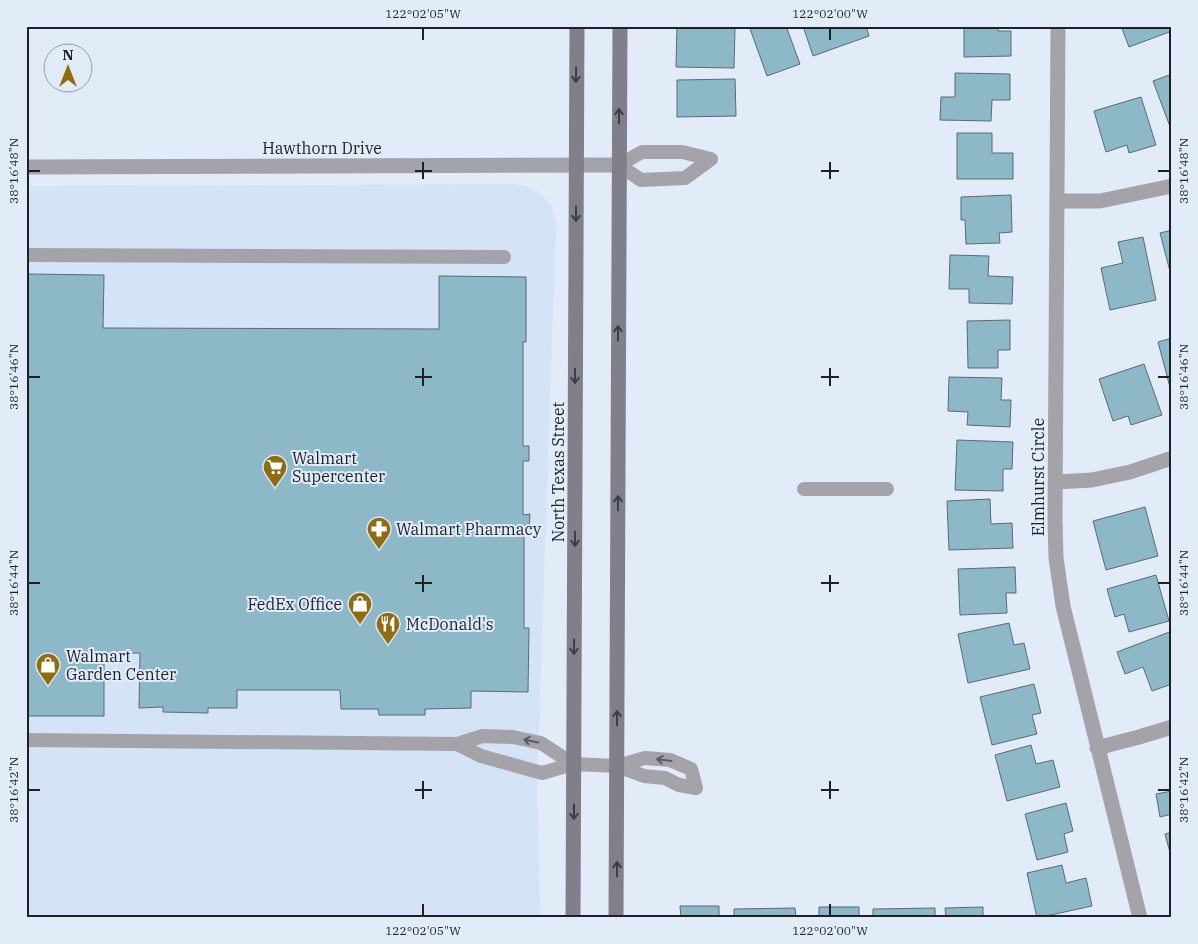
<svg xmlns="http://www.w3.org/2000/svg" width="1198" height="944" font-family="'IBM Plex Serif',serif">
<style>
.built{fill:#d5e3f7}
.building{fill:#8cb8c8;stroke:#5b6b70}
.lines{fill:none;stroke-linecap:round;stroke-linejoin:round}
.lane{stroke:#a4a3aa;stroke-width:14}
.street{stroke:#a4a3aa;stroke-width:15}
.secondary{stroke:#81808a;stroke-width:15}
.oneway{stroke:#3b3e44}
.oneway2{stroke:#5a5c61}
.ticks{fill:none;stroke:#1d2126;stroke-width:2}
.labels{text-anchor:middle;stroke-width:4;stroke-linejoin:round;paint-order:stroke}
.street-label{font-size:16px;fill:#1d2126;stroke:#e2ecf9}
.poi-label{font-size:16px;fill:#1d2126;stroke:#e2ecf9;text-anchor:start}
.neatline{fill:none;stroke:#1d2126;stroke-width:2}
.ticks-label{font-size:12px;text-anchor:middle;fill:#1d2126}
</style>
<rect width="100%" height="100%" fill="#e2ecf9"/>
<!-- built -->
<path class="built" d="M509,184L524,185L538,192L551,205L556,222L537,789L540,918H26V186Z"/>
<!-- building -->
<path class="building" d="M677,26L735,27L734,68L676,67Z
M749,26H786L800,64L767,76Z
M803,26H866L869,36L813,56Z
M964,26H998V31H1011V56L964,57Z
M1121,26H1172V31L1129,47Z
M955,73L1010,74V100H992L991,121L940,120L941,97H955Z
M1172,74V132L1153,81Z
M735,79L736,116L677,117V80Z
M1141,97L1156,145L1129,153L1127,145L1106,152L1094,111Z
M957,133H992V153H1013V179H957Z
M1011,195L1012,232L999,233L1000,243L966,244L965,220H961V197Z
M1172,230V279L1160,233Z
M1143,237L1156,300L1110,310L1101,268L1123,263L1118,242Z
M950,255L989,256L988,276L1013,277L1012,304L969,303V289H949Z
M26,274L104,275L103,328L439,329V276L526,277V342H523V446H529V461H523V515L530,514L529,530L524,531V628H529L528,692L471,691V708L425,709V715H379L378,709H341L340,690H237V708H208V713L163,712V707L139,708L140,653L104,654V716H26Z
M1010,320V350H998V368H968L967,321Z
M1172,338V395L1158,342Z
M1144,364L1162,415L1131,425L1128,416L1113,421L1099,379Z
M949,377L1002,378L1001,400H1011L1010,427L967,425L968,412L948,411Z
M957,440L1013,442L1012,469H1003V491L955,490Z
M990,499L991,524L1012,523L1013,548L949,550L947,501Z
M1145,507L1158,556L1106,570L1093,521Z
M1015,567L1016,593H1006L1007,613L960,615L958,569Z
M1156,575L1169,621L1129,632L1124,614L1115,617L1107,589Z
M1009,623L1014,645L1024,643L1030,669L968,683L958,634Z
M1172,631V684L1152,691L1143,667L1125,674L1117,652Z
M1034,684L1041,713L1032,715L1037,734L992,745L980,697Z
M1031,745L1036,764L1053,760L1060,787L1007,801L995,755Z
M1172,791V814L1160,817L1156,794Z
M1066,803L1073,831L1064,834L1068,852L1037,860L1025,814Z
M1172,832V860L1165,834Z
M1062,865L1066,883L1086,878L1092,906L1037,918L1027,873Z
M680,906H719V918H681Z
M819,907H859V918H819Z
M983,907V918H946L945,908Z
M795,908L796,918H734V909Z
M935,908V918H873V909Z"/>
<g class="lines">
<!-- lane -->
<path class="lane" d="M642,152H682L711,159L685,178L641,180L619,165Z
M26,255L504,257
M804,489H887
M26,740L457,744L483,736L513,737L541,743L573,764
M457,744L481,756L542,773L573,764L617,766L644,776L665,778L679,785L696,788L691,769L670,760L645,758L617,766"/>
<!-- street -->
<path class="street" d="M1058,26L1055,520L1056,558L1063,606L1140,918
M26,167L619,165
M1057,201H1100L1172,186
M1056,482L1092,480L1130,472L1172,458
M1097,748L1139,737L1172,727"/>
<!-- secondary -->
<path class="secondary" d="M573,918L577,26
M616,918L620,26"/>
</g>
<!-- one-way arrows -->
<defs><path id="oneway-shaft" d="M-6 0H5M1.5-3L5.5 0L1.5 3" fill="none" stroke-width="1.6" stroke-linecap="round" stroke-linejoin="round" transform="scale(1.25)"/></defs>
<g class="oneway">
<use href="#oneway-shaft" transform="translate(576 75) rotate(91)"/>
<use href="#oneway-shaft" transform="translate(619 116) rotate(-90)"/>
<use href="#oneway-shaft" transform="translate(576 214) rotate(90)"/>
<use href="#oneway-shaft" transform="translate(618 333) rotate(-90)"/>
<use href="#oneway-shaft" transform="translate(575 376) rotate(90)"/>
<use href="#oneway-shaft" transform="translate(618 503) rotate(-90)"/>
<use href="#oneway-shaft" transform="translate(575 539) rotate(90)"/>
<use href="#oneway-shaft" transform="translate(574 647) rotate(91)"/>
<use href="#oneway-shaft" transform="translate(617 718) rotate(-90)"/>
<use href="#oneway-shaft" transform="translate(574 812) rotate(90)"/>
<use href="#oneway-shaft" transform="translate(617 869) rotate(-90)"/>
</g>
<g class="oneway2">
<use href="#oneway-shaft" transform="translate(531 741) rotate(-168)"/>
<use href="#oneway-shaft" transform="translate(664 760) rotate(-173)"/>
</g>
<!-- ticks -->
<path class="ticks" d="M423,28V40M830,28V40M423,162V179M830,162V179M28,171H40M415,171H432M821,171H839M1158,171H1170M423,368V386M830,368V386M28,377H40M415,377H432M821,377H839M1158,377H1170M423,575V592M830,575V592M28,583H40M415,583H432M821,583H839M1158,583H1170M423,781V799M830,781V799M28,790H40M415,790H432M821,790H839M1158,790H1170M423,904V916M830,904V916"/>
<!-- icons -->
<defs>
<symbol id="supermarket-pin" viewBox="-11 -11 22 30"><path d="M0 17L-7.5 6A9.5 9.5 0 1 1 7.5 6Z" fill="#8f6c10" stroke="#e2ecf9"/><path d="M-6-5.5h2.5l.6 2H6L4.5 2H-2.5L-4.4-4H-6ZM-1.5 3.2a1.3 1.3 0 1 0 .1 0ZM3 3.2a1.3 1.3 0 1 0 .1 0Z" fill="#fff"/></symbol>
<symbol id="pharmacy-pin" viewBox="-11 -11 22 30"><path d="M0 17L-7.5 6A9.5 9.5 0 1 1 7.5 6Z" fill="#8f6c10" stroke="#e2ecf9"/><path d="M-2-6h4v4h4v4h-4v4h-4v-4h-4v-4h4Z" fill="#fff"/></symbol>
<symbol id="shop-pin" viewBox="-11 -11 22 30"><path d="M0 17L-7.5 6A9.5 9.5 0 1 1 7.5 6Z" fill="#8f6c10" stroke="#e2ecf9"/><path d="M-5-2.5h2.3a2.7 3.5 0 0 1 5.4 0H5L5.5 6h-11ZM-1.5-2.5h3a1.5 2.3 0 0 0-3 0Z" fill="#fff"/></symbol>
<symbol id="restaurant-pin" viewBox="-11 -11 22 30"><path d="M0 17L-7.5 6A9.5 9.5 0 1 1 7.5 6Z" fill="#8f6c10" stroke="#e2ecf9"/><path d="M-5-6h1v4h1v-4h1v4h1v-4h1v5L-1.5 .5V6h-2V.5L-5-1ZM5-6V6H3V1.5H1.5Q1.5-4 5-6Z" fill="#fff"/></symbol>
</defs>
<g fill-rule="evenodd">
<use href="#supermarket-pin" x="261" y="453" width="28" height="38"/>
<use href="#pharmacy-pin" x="365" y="515" width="28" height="38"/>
<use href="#shop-pin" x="346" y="590" width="28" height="38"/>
<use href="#restaurant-pin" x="374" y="610" width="28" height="38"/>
<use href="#shop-pin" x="34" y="651" width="28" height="38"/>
</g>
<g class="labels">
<!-- street labels -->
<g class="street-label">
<text x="322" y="154">Hawthorn Drive</text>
<text transform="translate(558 472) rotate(-90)" y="6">North Texas Street</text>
<text transform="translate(1038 477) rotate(-90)" y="6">Elmhurst Circle</text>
</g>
<!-- poi labels -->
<g class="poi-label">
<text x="292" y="464">Walmart<tspan x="292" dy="18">Supercenter</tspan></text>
<text x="396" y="535">Walmart Pharmacy</text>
<text x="342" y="610" text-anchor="end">FedEx Office</text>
<text x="406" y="630">McDonald's</text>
<text x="66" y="662">Walmart<tspan x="66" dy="18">Garden Center</tspan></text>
</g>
</g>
<!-- border -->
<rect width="1198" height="944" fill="none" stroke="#e2ecf9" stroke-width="55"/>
<!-- north arrow -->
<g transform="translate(68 68)"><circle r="24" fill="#e2ecf9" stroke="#939ba5"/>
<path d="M0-4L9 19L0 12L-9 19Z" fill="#8f6c10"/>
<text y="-8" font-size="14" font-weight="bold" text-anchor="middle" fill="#1d2126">N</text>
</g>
<rect x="28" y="28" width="1142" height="888" class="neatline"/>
<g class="ticks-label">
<text x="423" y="18">122°02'05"W</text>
<text x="830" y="18">122°02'00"W</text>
<text transform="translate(14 171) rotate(-90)" y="4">38°16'48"N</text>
<text transform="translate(1184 171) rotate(-90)" y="4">38°16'48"N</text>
<text transform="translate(14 377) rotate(-90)" y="4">38°16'46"N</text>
<text transform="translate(1184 377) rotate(-90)" y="4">38°16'46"N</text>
<text transform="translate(14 583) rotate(-90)" y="4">38°16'44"N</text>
<text transform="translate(1184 583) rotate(-90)" y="4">38°16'44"N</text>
<text transform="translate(14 790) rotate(-90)" y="4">38°16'42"N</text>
<text transform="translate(1184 790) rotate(-90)" y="4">38°16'42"N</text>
<text x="423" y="935">122°02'05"W</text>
<text x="830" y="935">122°02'00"W</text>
</g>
</svg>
